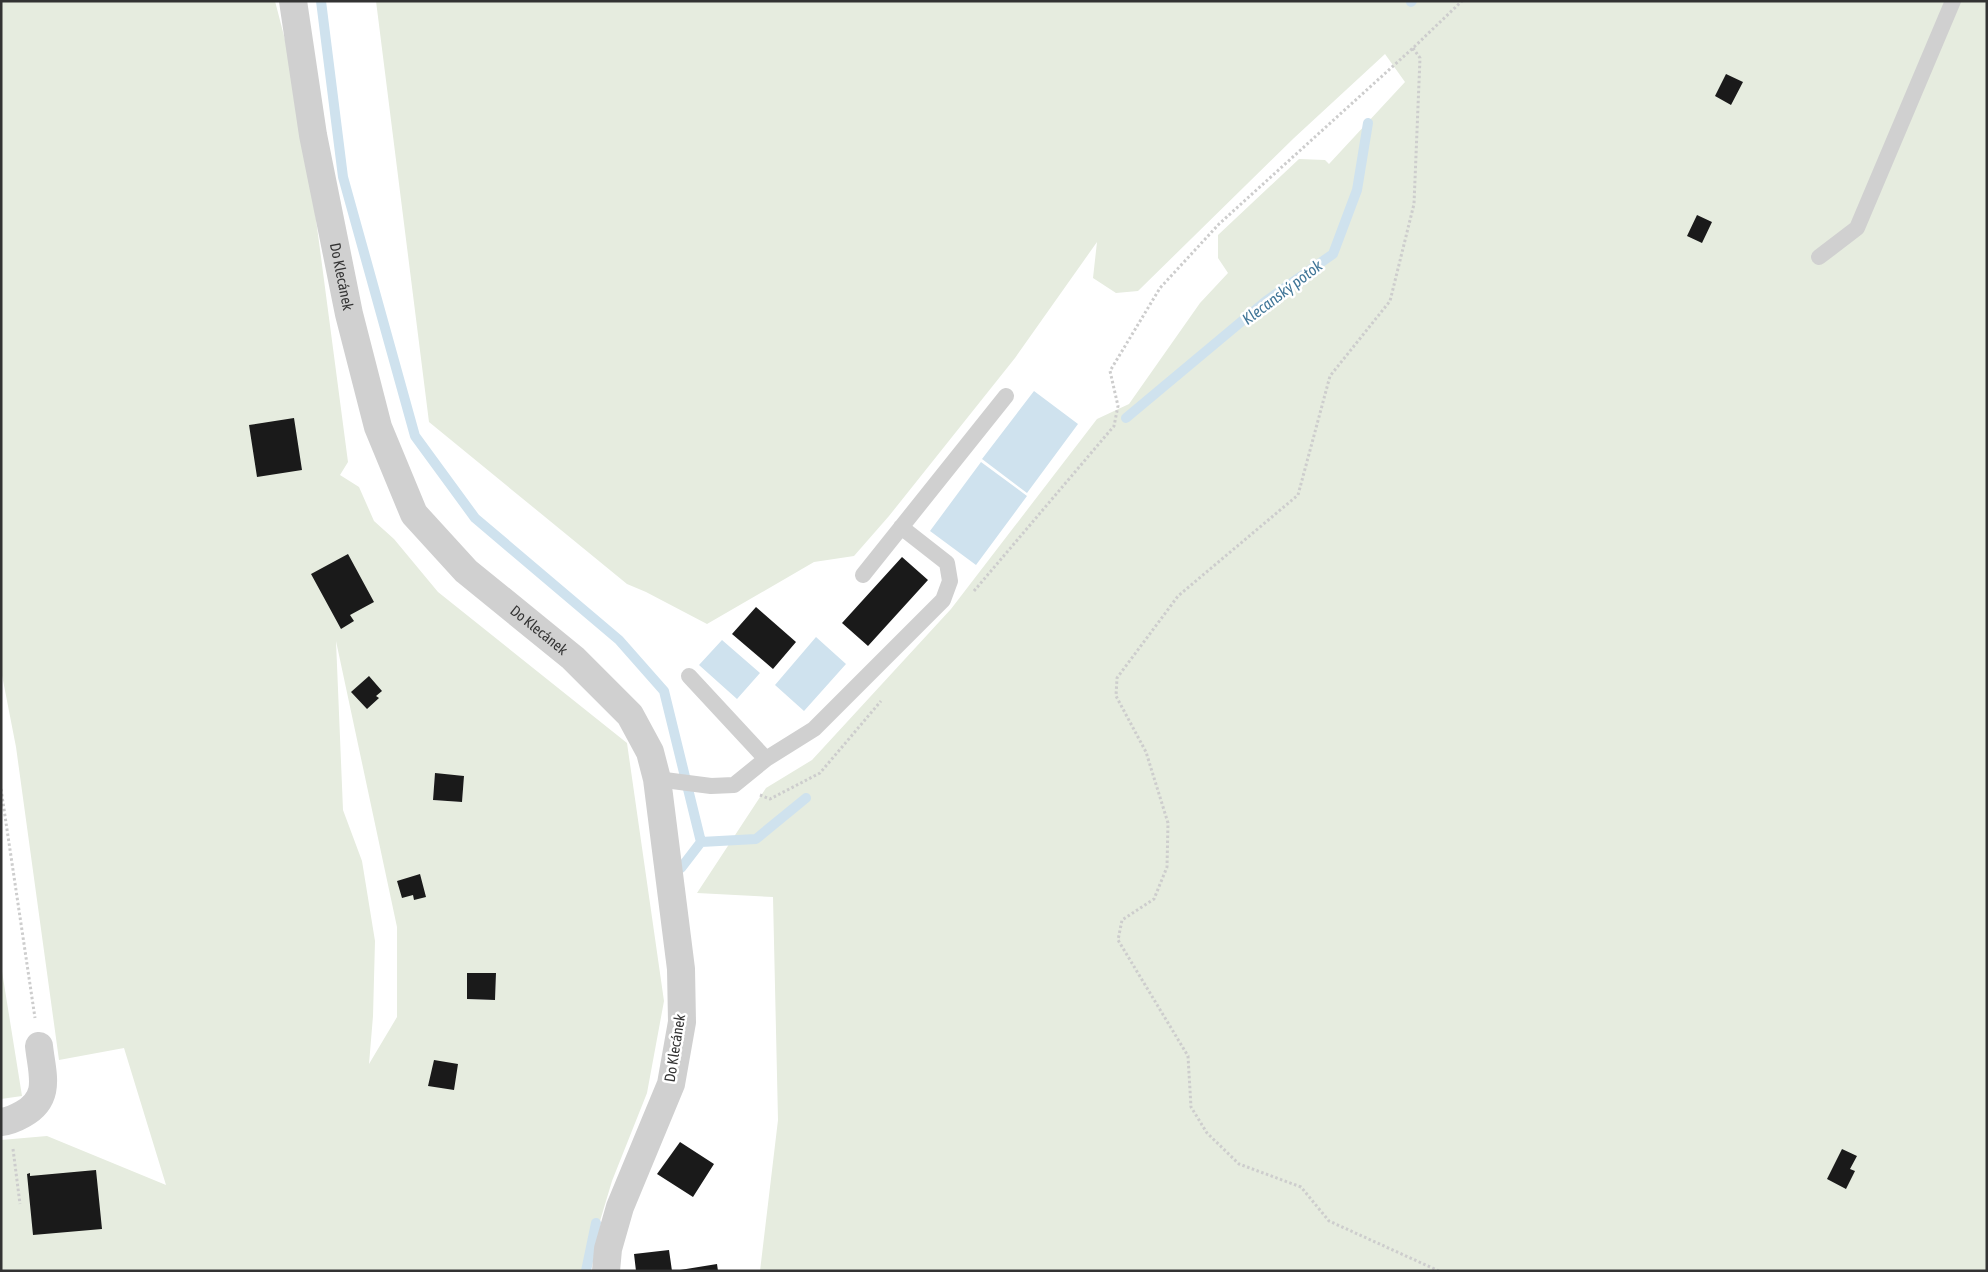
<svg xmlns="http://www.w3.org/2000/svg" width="1988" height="1272" font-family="'Asap Condensed',sans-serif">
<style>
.green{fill:#e6ecdf;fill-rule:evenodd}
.water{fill:#cfe2ee}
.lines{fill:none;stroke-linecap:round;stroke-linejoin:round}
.stream{stroke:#cfe2ee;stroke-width:10}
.building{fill:#1a1a1a}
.path{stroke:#cdcdcd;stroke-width:3;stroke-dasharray:2.5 2.5;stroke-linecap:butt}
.service{stroke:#d0d0d0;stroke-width:16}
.minor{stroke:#d0d0d0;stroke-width:28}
.labels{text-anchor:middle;stroke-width:5;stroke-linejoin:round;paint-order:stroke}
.street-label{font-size:15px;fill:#333;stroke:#fff}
.water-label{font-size:16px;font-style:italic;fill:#3f7597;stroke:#fff}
</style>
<rect width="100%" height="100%" fill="#fff"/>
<!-- green -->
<path class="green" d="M1,1H275L300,98L348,462L340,475L359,487L374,521L394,539L438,592L627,743L664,1001L647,1093L612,1181L585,1271H1V1140L47,1136L166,1185L124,1048L59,1060L16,747L1,670ZM336,641L397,927V1017L369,1064L373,1016L375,941L362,861L343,810ZM435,774L464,776L462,802L433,800ZM467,973L496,974L495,1000L467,999Z
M376,1H1987V1271H760L778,1120L773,897L697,893L766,788L812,760L951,609L1097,419L1129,404L1200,303L1228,273L1218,258V235L1299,159L1325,160L1329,164L1405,82L1385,54L1294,138L1138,291L1116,293L1093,278L1097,242L1015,358L889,516L854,556L814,562L707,624L646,592L627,584L429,422Z
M1,965L22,1096L1,1099Z"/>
<!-- water -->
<path class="water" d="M1034,391L1078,424L1027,493L982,459Z
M981,462L1027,496L976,565L930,531Z
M816,637L846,664L804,711L775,685Z
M722,640L760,673L737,699L699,665Z"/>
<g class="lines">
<!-- stream -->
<path class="stream" d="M321,1L343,177L415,436L475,518L619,640L664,691L701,842
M1411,2L1412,1
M1126,418L1266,301L1333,254L1357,190L1368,123
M681,868L701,842L756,839L806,798
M586,1271L596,1223"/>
</g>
<!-- building -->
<path class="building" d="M1726,74L1743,82L1731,105L1715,96Z
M1697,215L1712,222L1702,243L1687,236Z
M294,418L302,470L257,477L249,425Z
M348,554L374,602L350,615L354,621L341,629L311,574Z
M902,557L928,580L868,646L842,623Z
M756,607L796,642L773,669L732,634Z
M369,676L382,691L376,696L379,698L367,709L351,692Z
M435,773L464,776L462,802L433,800Z
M420,874L426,897L414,900L413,895L402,898L397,881Z
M467,973H496L495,1000L467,999Z
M434,1060L458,1064L454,1090L428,1086Z
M680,1142L714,1164L693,1197L657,1174Z
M1842,1149L1857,1156L1850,1169L1855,1171L1846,1189L1827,1179Z
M96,1170L102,1229L33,1235L27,1174L30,1173V1176Z
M669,1250L672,1271H636L634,1254Z
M717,1264L718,1271H680V1270Z"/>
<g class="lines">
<!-- path -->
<path class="path" d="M1413,48L1420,58L1414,204L1390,301L1330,376L1298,495L1178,596L1117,678L1116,696L1146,752L1168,823L1167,867L1154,899L1122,920L1118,940L1188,1056L1191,1107L1207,1133L1239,1164L1301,1187L1329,1221L1439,1271
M974,591L1114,426L1118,406L1110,371L1160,288L1219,224L1413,48L1462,1
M1,789L35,1018
M760,795L770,799L820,773L881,701
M13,1149L20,1204"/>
<!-- service -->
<path class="service" d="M1819,257L1857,228L1953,1
M863,575L1006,396
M689,676L766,759
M657,779L711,786L734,785L766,759L814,729L943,600L950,581L947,563L901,527"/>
<!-- minor -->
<g class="minor">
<path id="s1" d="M293,1L313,135L349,314L378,427L414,514L466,571L573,658L630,715L650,752L657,779L681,969L682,1022L671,1084L620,1207L608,1249L606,1271"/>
<path d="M1,1122C10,1121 16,1118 23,1114C52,1098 42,1074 39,1046"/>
</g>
</g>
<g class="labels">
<!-- street labels -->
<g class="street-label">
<text dy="5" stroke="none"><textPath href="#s1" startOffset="280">Do Klecánek</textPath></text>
<text dy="5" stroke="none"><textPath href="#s1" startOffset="700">Do Klecánek</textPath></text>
<text transform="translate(675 1048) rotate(-81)" y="5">Do Klecánek</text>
</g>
<!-- water labels -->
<g class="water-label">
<text transform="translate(1282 292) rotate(-37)" y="6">Klecanský potok</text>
</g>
</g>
<!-- border -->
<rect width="1988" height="1272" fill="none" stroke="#333333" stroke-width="5"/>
</svg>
